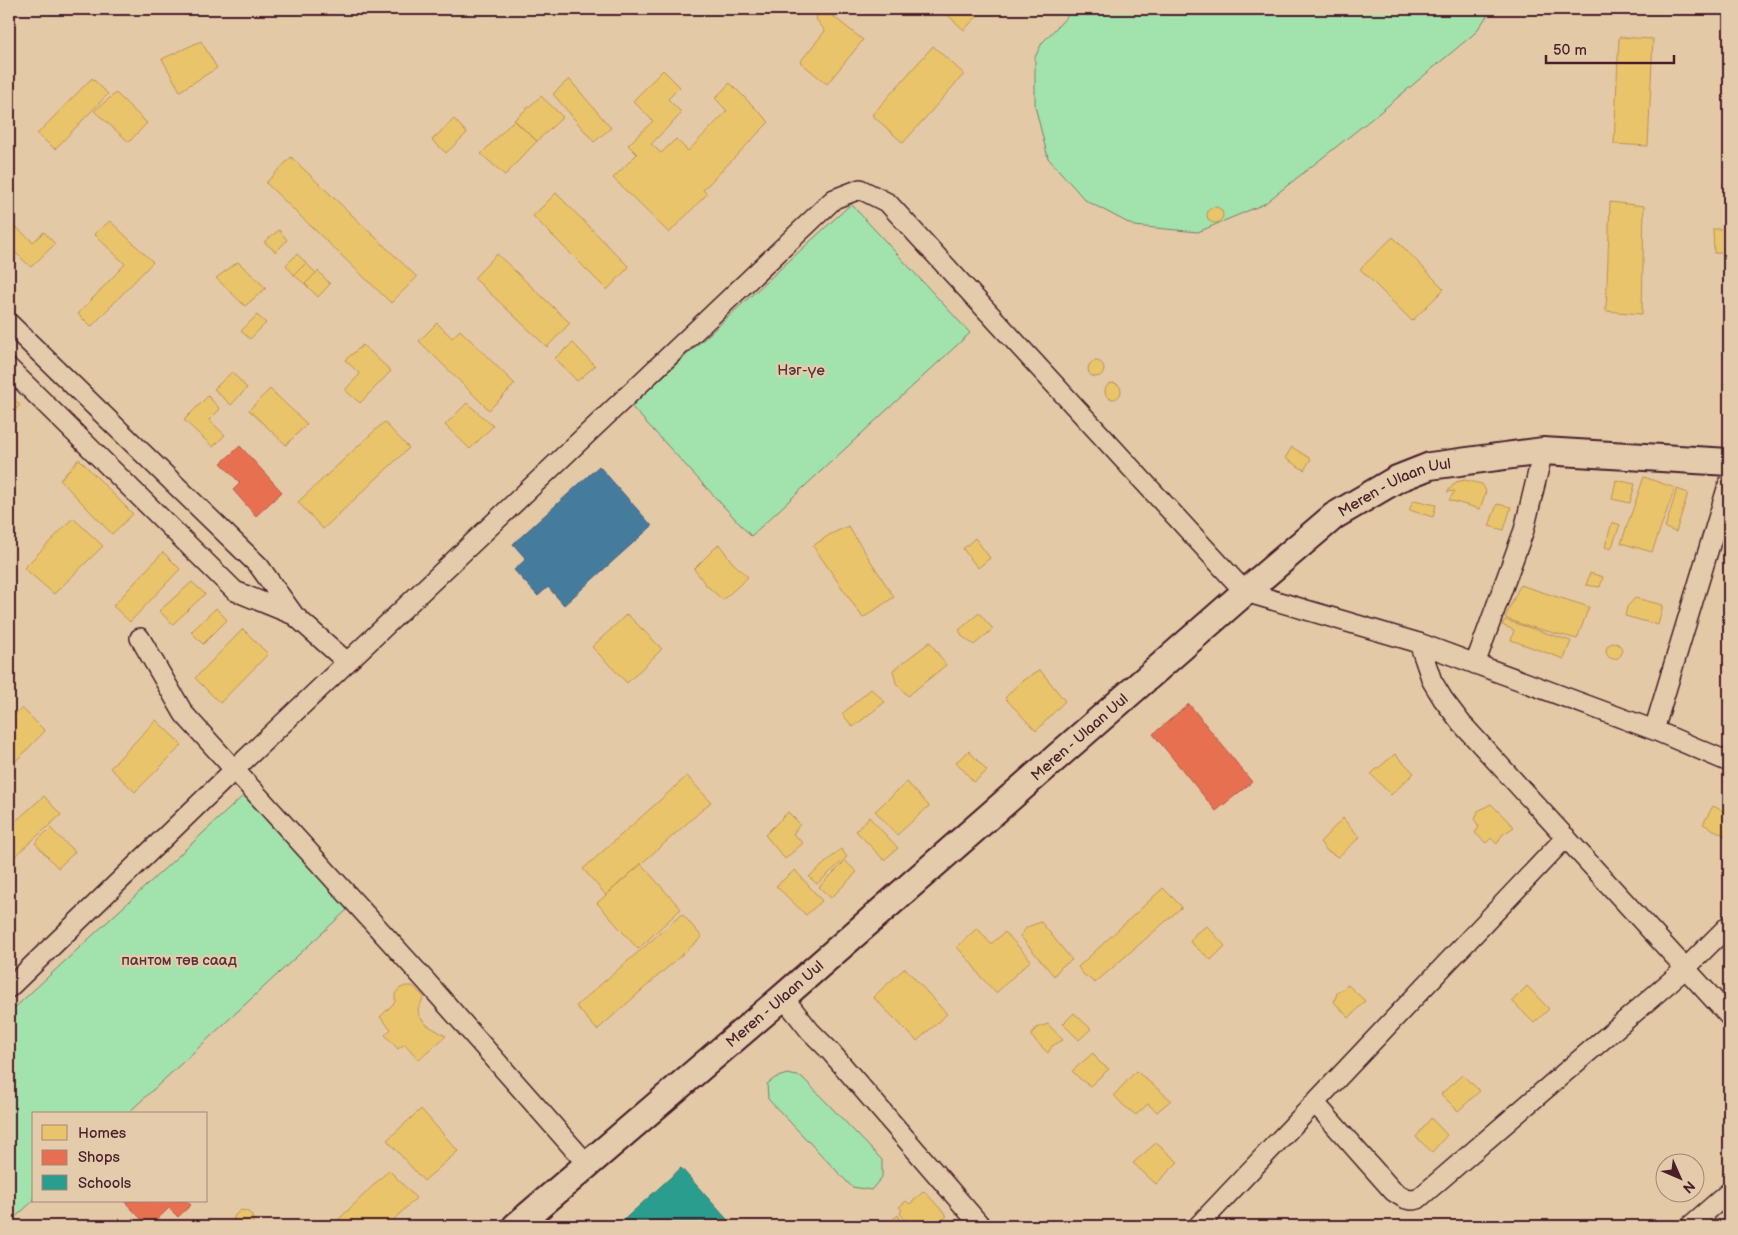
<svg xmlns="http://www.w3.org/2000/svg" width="1738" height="1235" font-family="'Balsamiq Sans',sans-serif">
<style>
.green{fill:#a2e2ac;stroke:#76806c}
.homes{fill:#e9c46a;stroke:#b99257}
.shops{fill:#e76f51;stroke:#b85746}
.schools{fill:#2a9d8f;stroke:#347771}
.public{fill:#457b9d;stroke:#465f7b}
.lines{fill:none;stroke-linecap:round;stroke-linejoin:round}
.street-casing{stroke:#4a1f2b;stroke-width:22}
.secondary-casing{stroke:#4a1f2b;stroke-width:30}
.street{stroke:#e3cbab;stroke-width:19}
.secondary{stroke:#e3cbab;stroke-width:26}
.labels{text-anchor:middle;stroke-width:5;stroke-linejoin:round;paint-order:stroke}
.park-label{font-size:15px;fill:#533238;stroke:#e3cbab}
.street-label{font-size:15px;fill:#4a1f2b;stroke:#e3cbab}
</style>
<rect width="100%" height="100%" fill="#e4c9a6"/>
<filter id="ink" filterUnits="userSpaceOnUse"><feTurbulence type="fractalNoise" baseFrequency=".02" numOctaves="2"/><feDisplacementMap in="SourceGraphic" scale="10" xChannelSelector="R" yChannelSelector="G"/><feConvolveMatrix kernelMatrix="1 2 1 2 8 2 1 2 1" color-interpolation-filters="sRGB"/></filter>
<g filter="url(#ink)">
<!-- green -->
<path class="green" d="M1074,9H1492L1475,33L1379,113L1264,204L1198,232L1134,226L1085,200L1048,158L1035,106V57L1042,43Z
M851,204L970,333L751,536L631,406Z
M244,795L349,908L127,1114H34V1200L9,1223V1013Z
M787,1074L802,1077L882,1160V1177L871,1190L852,1187L768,1099L767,1084L775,1078Z"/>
<!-- homes -->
<path class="homes" d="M820,9H824L863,40L827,84L800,62L825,31L816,19Z
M941,9H984L964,30Z
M1619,37L1653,39L1648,146L1614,144Z
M201,41L217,68L180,91L162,59Z
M933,46L964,74L903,143L872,115Z
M663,70L680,87L668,99L682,113L651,144L661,153L676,139L688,151L727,111L715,98L730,83L769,122L703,190L707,194L669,233L613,178L637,154L628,145L653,121L633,101Z
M92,78L108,94L55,149L37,134Z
M569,79L611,128L594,142L553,94Z
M116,93L147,123L129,142L94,111Z
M541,96L563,117L537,141L514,120Z
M454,119L467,133L446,153L432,140Z
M514,120L537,141L505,175L481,154Z
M291,157L417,277L391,303L266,183Z
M556,193L629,267L607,290L533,216Z
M1610,202L1644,206L1642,314L1606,311Z
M1207 215a8 8 0 1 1 16 0a8 8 0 1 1-16 0Z
M9,221L33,242L44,232L55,244L31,267L9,247Z
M110,221L153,262L91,327L78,314L125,264L94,234Z
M1713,229H1729V253H1714Z
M279,230L287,240L276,252L264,242Z
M1393,237L1444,289L1412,321L1360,269Z
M297,254L306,263L294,275L286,265Z
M497,254L570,323L547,347L474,278Z
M238,262L266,288L245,306L216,278Z
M306,263L316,273L305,284L294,275Z
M318,271L330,284L318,297L305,284Z
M257,315L266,323L250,339L241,331Z
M437,323L452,338L460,330L515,384L489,410L419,341Z
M573,343L595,366L577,381L555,358Z
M363,345L391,371L360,403L345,390L360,374L345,360Z
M1088 369a8 8 0 1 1 16 0a8 8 0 1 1-16 0Z
M232,372L247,388L231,405L214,389Z
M1105 391a8 8 0 1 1 16 0a8 8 0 1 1-16 0Z
M270,389L307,424L286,445L249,410Z
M10,395L20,405L9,417V396Z
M208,396L220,409L209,420L225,435L213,447L184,420Z
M467,403L493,426L470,449L445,425Z
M384,422L409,448L323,529L298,502Z
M1292,447L1311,459L1304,470L1285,458Z
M79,459L133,514L112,534L60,480Z
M1644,477L1675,488L1652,552L1621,543Z
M1465,480L1482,484L1486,491L1480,509L1449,500L1455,491L1447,492L1456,482Z
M1616,480L1635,484L1630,503L1612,499Z
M1677,489L1688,493L1676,532L1665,528Z
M1414,500L1436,505L1433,517L1409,510Z
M1497,504L1511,507L1504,530L1489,526Z
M73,518L103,546L54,594L24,568Z
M1612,522L1620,525L1611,549L1605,547Z
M848,526L894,597L863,618L813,546L829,535Z
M975,538L990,558L978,568L963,549Z
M719,544L732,562L748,577L723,600L706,585L694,569Z
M163,552L180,569L130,622L113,606Z
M1590,573L1603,577L1600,587L1586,585Z
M192,582L205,594L173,624L159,611Z
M1520,585L1589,607L1577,639L1524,625L1505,618Z
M1635,598L1663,605L1658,625L1625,616L1627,607Z
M216,608L227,620L203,644L191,632Z
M979,613L993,629L974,645L963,637L959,630Z
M627,614L662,649L627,683L592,647Z
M1505,620L1571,641L1564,659L1511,640L1514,630L1502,625Z
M243,629L268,654L220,703L195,678Z
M930,642L946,665L908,696L896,683L893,670Z
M1606 651a8 8 0 1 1 16 0a8 8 0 1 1-16 0Z
M1040,670L1065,701L1036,731L1005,698L1020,682Z
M871,689L885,702L853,727L842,714Z
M22,708L45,731L9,768V721Z
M156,720L182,745L135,792L110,768Z
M969,751L987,771L974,782L956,762Z
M1395,754L1414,773L1391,795L1371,774Z
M687,776L711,802L606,895L583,869Z
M907,782L929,806L897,835L875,811Z
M44,796L61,815L9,861V827Z
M1491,804L1514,827L1502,835L1497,844L1491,838L1486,843L1475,833L1479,827L1475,820L1478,811Z
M1713,806L1729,814V838L1703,824Z
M788,812L800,824L793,834L803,843L785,859L765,835Z
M869,817L898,848L884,860L856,831Z
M1343,818L1350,827L1360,837L1338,857L1326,850L1320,842Z
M50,828L75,852L58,868L35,843Z
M841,849L847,857L817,884L809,877Z
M845,861L857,872L831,898L819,887Z
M641,864L681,909L638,949L597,903Z
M795,870L822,901L806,915L776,886Z
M1163,888L1182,907L1095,983L1083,974L1078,967Z
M682,914L702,937L597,1030L576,1006Z
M1041,922L1072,960L1061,967L1054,976L1020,936L1027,927Z
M1207,926L1225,946L1211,960L1190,942L1196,933Z
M977,928L991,944L1005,932L1031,960L996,993L980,976L972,964L957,947Z
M905,968L947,1014L917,1041L873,997Z
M1348,985L1365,1001L1349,1018L1334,1002L1337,993Z
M405,986H413L424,997L418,1009L419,1016L427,1025L446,1036L419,1060L405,1044L398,1049L385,1035L391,1029L380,1017L395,1002V994L399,989Z
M1527,986L1549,1009L1534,1023L1512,1001Z
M1074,1013L1091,1029L1079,1040L1063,1024Z
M1048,1024L1063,1040L1052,1046L1048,1053L1031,1036L1036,1028Z
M1093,1053L1099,1062L1109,1069L1090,1086L1080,1079L1072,1071Z
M1136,1071L1171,1100L1157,1112L1148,1104L1136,1115L1123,1105L1114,1095Z
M1462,1075L1480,1091L1458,1111L1441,1094Z
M421,1109L458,1151L424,1181L387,1140Z
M1431,1118L1447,1135L1432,1152L1416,1137Z
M1156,1143L1178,1162L1156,1184L1133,1163Z
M389,1170L416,1198L387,1226H332Z
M924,1191L947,1216L935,1226H909L900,1213L902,1210L899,1207L906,1201L910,1204Z
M241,1210L247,1211L252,1215L253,1222L251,1226H236L233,1220L234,1217L236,1214Z
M898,1215L903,1226H885Z"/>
<!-- shops -->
<path class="shops" d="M240,446L282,492L256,516L233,490L240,483L221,463Z
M1189,704L1252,782L1216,811L1153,734Z
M124,1201H187L191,1205L178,1217L169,1208L150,1226H148Z"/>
<!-- schools -->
<path class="schools" d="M681,1168L733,1226H672L667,1221L661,1226H617Z"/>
<!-- public -->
<path class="public" d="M599,466L652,526L564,605L548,587L538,596L514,570L526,559L513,544Z"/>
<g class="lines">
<defs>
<path id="street" d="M9,323L259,566L294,615L347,662
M9,368L235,591L294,615
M140,638L184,714L425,980L587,1164
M1419,643L1432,681L1443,699L1462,724L1729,1016
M1475,664L1524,530L1543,451
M1654,730L1729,482
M9,988L234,770L834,199L860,189L888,203L1245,592L1419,643L1654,730L1729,762
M783,997L810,1031L830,1051L981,1226
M1315,1103L1393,1191C1402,1197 1407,1202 1418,1199L1686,968L1729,925
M1198,1226L1566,837
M1690,1226L1729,1192"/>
<g id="secondary">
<path id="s1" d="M516,1226L783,997L1245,592L1334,516L1397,479L1430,466L1543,451L1729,462"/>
</g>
</defs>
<!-- street casing -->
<use href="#street" class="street-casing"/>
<!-- secondary casing -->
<use href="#secondary" class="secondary-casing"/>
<!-- street -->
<use href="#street" class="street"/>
<!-- secondary -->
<use href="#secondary" class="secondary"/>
</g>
</g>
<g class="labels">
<!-- park labels -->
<g class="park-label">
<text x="801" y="375">Нэг-үе</text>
<text x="179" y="965">пантом төв саад</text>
</g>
<!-- street labels -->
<g class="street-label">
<text dy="5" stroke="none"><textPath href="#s1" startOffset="1151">Meren - Ulaan Uul</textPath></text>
<text dy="5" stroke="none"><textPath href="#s1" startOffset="746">Meren - Ulaan Uul</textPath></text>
<text dy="5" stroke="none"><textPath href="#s1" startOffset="341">Meren - Ulaan Uul</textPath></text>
</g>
</g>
<!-- margin -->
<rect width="1738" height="1235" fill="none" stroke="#e3cbab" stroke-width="30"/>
<rect x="15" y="15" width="1708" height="1205" fill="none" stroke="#4a1f2b" stroke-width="2" filter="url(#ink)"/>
<!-- legend -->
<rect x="32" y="1112" width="175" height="90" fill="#e3cbab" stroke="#a68678"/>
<rect x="42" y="1125" width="25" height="15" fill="#e9c46a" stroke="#a68678"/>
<text x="78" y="1138" font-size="15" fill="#4a1f2b">Homes</text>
<rect x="42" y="1150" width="25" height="15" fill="#e76f51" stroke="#a68678"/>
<text x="78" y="1162" font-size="15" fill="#4a1f2b">Shops</text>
<rect x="42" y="1175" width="25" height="15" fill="#2a9d8f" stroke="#a68678"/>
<text x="78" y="1188" font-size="15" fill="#4a1f2b">Schools</text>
<!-- north arrow -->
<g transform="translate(1680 1178) rotate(135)"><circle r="24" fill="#e3cbab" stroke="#a68678"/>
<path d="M0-4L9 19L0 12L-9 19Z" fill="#4a1f2b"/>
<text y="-8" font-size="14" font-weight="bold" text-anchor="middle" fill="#4a1f2b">N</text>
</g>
<!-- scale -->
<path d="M1546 55v8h128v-8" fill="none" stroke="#4a1f2b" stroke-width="2.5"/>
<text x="1553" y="55" font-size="15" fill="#4a1f2b" stroke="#e3cbab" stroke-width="4" paint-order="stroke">50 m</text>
</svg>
